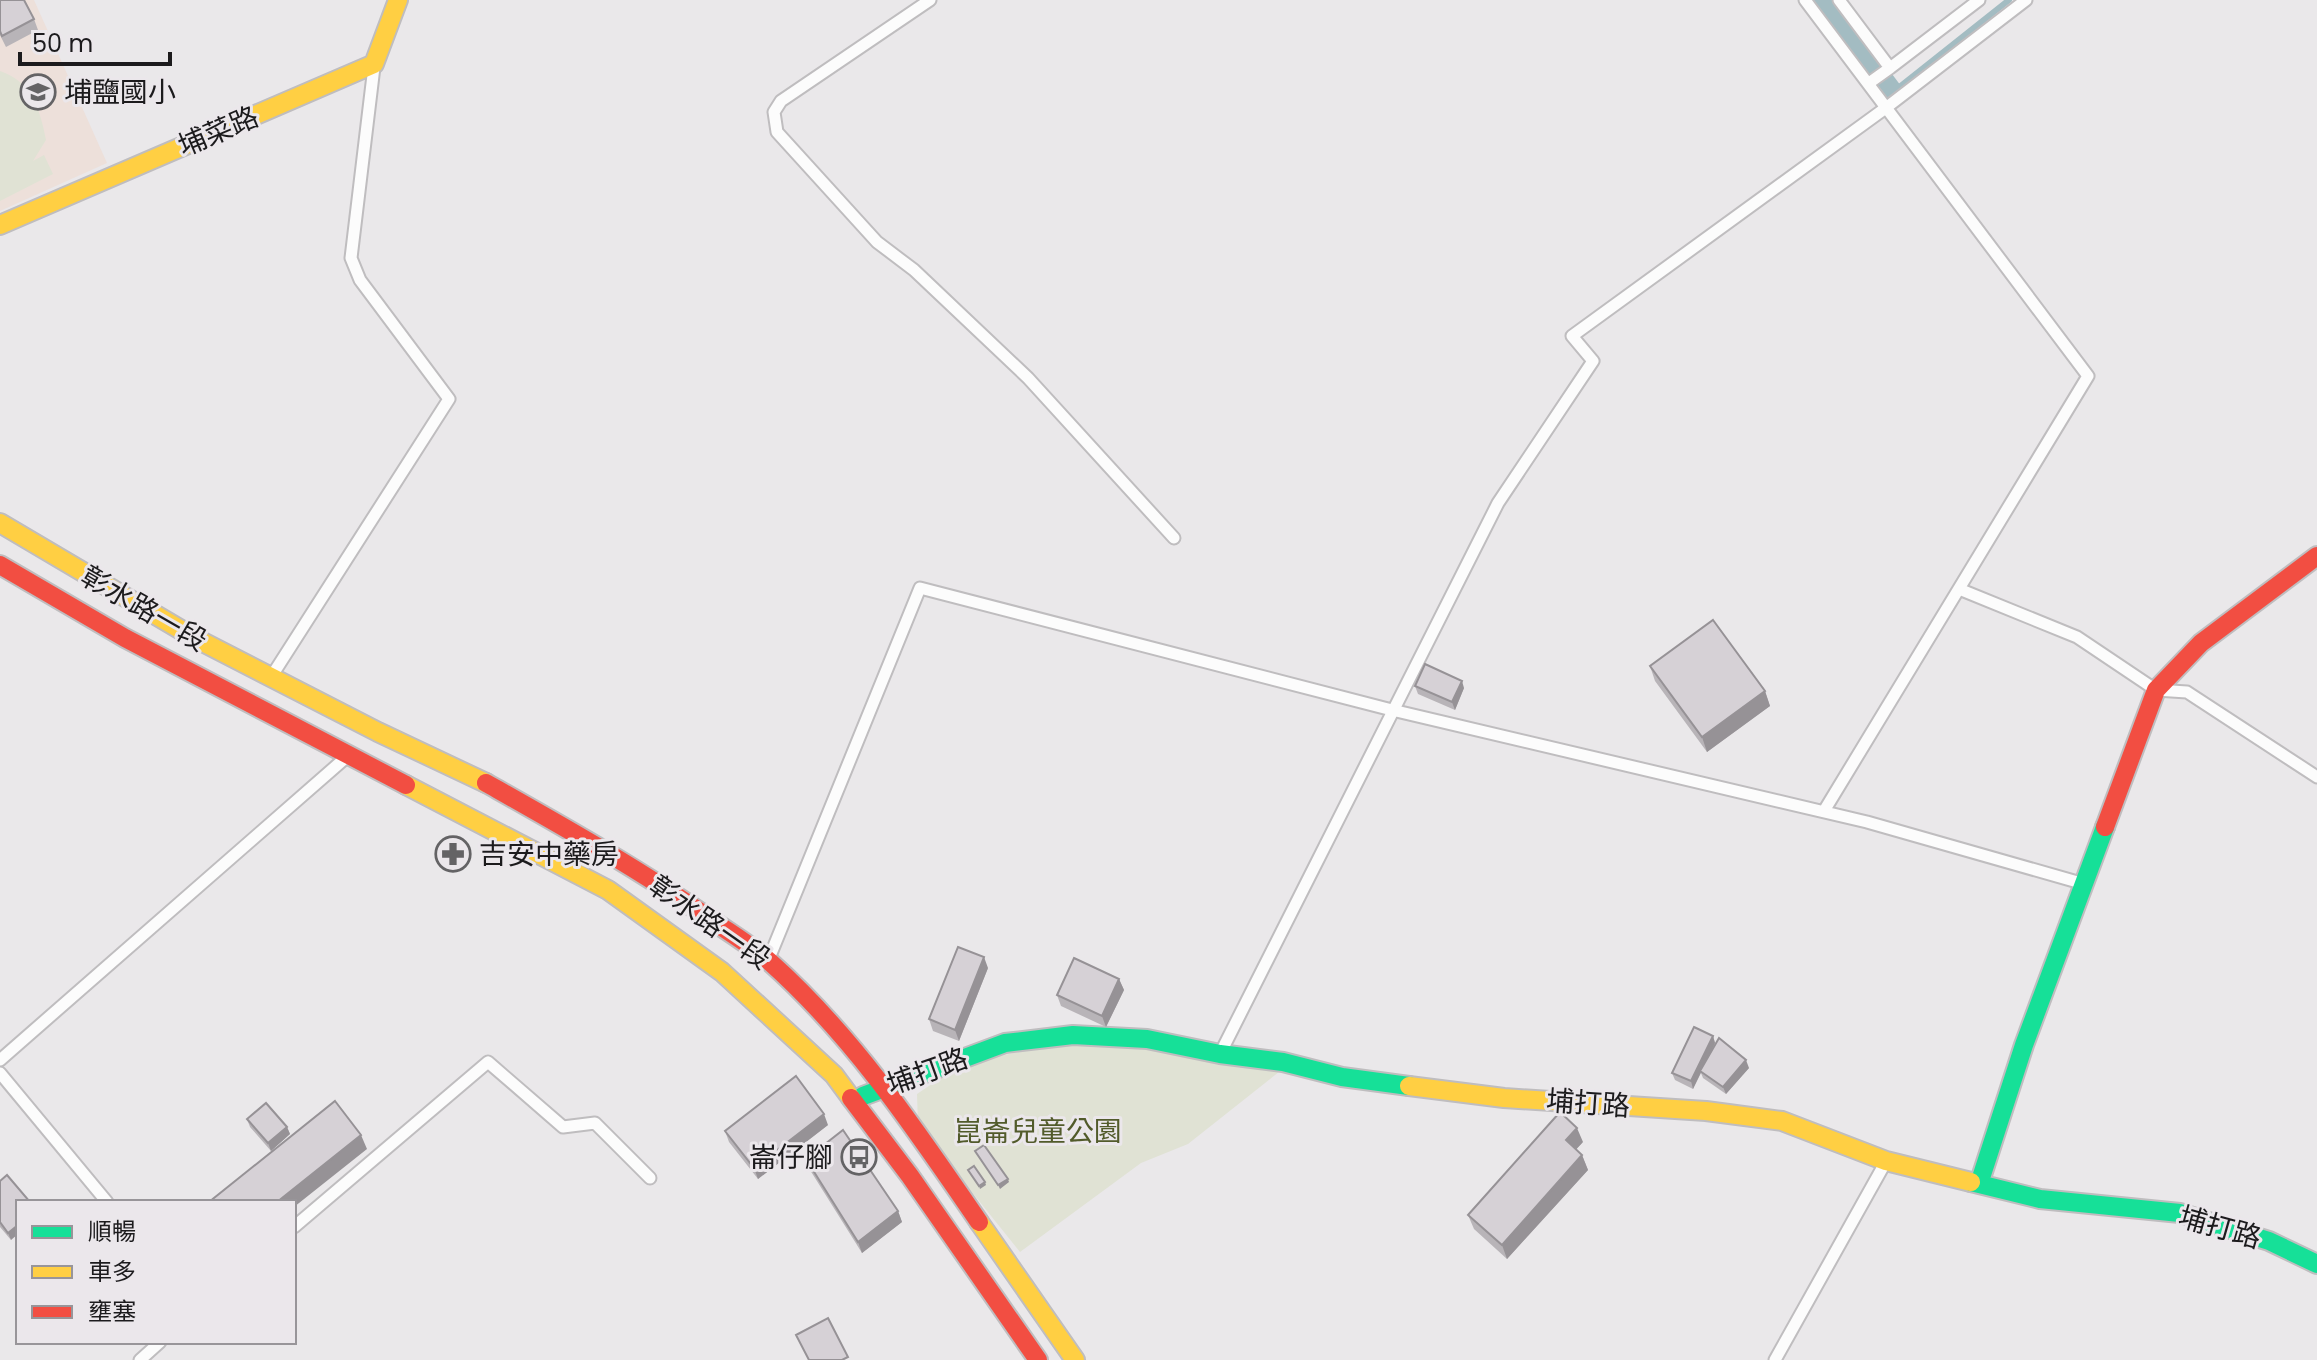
<svg xmlns="http://www.w3.org/2000/svg" width="2317" height="1360" font-family="Poppins,'Noto Sans TC',sans-serif">
<style>
.education{fill:#ede0da}
.green{fill:#e0e2d4}
.lines{fill:none;stroke-linecap:round;stroke-linejoin:round}
.stream{stroke:#a3bcc2;stroke-width:6}
.canal{stroke:#a3bcc2;stroke-width:20}
.lane-casing{stroke:#bfbdbf;stroke-width:15}
.fast-casing{stroke:#bfbdbf;stroke-width:22}
.slow-casing{stroke:#bfbdbf;stroke-width:22}
.jam-casing{stroke:#bfbdbf;stroke-width:22}
.lane{stroke:#fcfcfc;stroke-width:11}
.fast{stroke:#16e098;stroke-width:18}
.slow{stroke:#ffcf43;stroke-width:18}
.jam{stroke:#f24e42;stroke-width:18}
.wall{fill:#b8b4b8}
.shaded-wall{fill:#969296}
.building{fill:#d6d1d6;stroke:#969296;stroke-width:2}
.labels{text-anchor:middle;stroke-width:6;stroke-linejoin:round;paint-order:stroke}
.poi-label{font-size:28px;fill:#1c1b1d;stroke:#ebe7eb;text-anchor:start}
.street-label{font-size:28px;fill:#1c1b1d;stroke:#ebe7eb}
.park-label{font-size:28px;fill:#525b2b;stroke:#ebe7eb}
</style>
<rect width="100%" height="100%" fill="#eae8ea"/>
<!-- education -->
<path class="education" d="M0,0H34L107,163L0,211Z"/>
<!-- green -->
<path class="green" d="M0,71C32,82 40,109 46,140L33,161L44,155L53,174L0,201Z
M1072,1040L1284,1068L1188,1144L1141,1163L1020,1252L918,1125L917,1094L960,1065Z"/>
<g class="lines">
<!-- stream -->
<path class="stream" d="M1893,92L2009,0"/>
<!-- canal -->
<path class="canal" d="M1824,0L1893,92"/>
<defs>
<path id="lane" d="M930,0L781,101L774,112L777,132L877,242L914,270L1028,378L1174,538
M1805,0L2088,376L1824,811
M1839,0L1890,68L1979,0
M1869,83L1890,68
M1959,589L2077,637L2156,690L2187,692L2317,777
M273,674L449,399L360,280L351,258L374,67
M770,956L920,588L1392,710L1867,822L2081,883
M1222,1050L1498,503L1593,361L1572,336L1887,107L2026,0
M0,1060L343,760
M0,1073L107,1202
M294,1227L488,1062L563,1127L595,1123L650,1178
M140,1360L160,1342
M1775,1360L1884,1165"/>
<path id="fast" d="M863,1096L1005,1043L1073,1035L1147,1039L1220,1054L1283,1062L1342,1077L1409,1086
M1971,1182L2040,1199L2180,1213L2269,1241L2317,1264
M1979,1184L2024,1045L2105,827"/>
<path id="slow" d="M0,225L374,64L398,0
M0,523L193,637L378,732L486,783
M406,785L608,890L722,972L834,1075L851,1098
M1409,1086L1504,1098L1706,1111L1782,1121L1886,1161L1971,1182
M979,1222L1075,1360"/>
<path id="jam" d="M0,565L125,638L406,785
M486,783C562,826 639,869 710,919C730,933 752,946 770,962C854,1037 916,1130 979,1222
M2105,827L2156,690L2201,643L2317,556
M851,1098L910,1176L1038,1360"/>
</defs>
<!-- lane casing -->
<use href="#lane" class="lane-casing"/>
<!-- fast casing -->
<use href="#fast" class="fast-casing"/>
<!-- slow casing -->
<use href="#slow" class="slow-casing"/>
<!-- jam casing -->
<use href="#jam" class="jam-casing"/>
<!-- lane -->
<use href="#lane" class="lane"/>
<!-- fast -->
<use href="#fast" class="fast"/>
<!-- slow -->
<use href="#slow" class="slow"/>
<!-- jam -->
<use href="#jam" class="jam"/>
</g>
<!-- wall -->
<path class="wall" d="M0,0L34,19L38,30L6,47L0,35Z
M1650,666L1765,691L1770,706L1707,752L1655,681Z
M1415,686L1464,688L1455,710L1418,694Z
M988,968L959,1041L933,1031L929,1019Z
M1119,979L1124,990L1106,1027L1061,1006L1057,995Z
M1713,1036L1715,1043L1711,1052L1749,1068L1726,1094L1703,1078L1701,1073L1693,1089L1675,1080L1672,1073Z
M247,1119L287,1127L290,1134L271,1151L250,1127Z
M828,1125L758,1179L729,1142L725,1131Z
M1583,1142L1576,1149L1582,1155L1588,1170L1507,1259L1474,1229L1468,1215Z
M806,1159L898,1211L902,1222L862,1253L810,1170Z
M0,1181L11,1240L0,1227Z"/>
<!-- shaded-wall -->
<path class="shaded-wall" d="M1462,681L1464,688L1455,710L1452,702Z
M1765,691L1770,706L1707,752L1702,737Z
M984,957L988,968L959,1041L955,1030Z
M1119,979L1124,990L1106,1027L1102,1016Z
M1713,1036L1715,1043L1693,1089L1691,1081Z
M1746,1060L1749,1068L1726,1094L1723,1087Z
M824,1114L828,1125L758,1179L754,1168Z
M287,1127L290,1134L271,1151L268,1143Z
M1577,1128L1583,1142L1571,1155L1566,1140Z
M361,1135L367,1149L294,1207V1202H277Z
M1582,1155L1588,1170L1507,1259L1502,1245Z
M1008,1179L1009,1182L1000,1189L998,1185Z
M985,1182L986,1185L980,1189L979,1186Z
M898,1211L902,1222L862,1253L858,1242Z
M18,1225V1234L11,1240L8,1233Z"/>
<!-- building -->
<path class="building" d="M0,0H24L34,19L2,36L0,31Z
M1713,620L1765,691L1702,737L1650,666Z
M1425,664L1462,681L1452,702L1415,686Z
M958,947L984,957L955,1030L929,1019Z
M1074,958L1119,979L1102,1016L1057,995Z
M1694,1027L1713,1036L1691,1081L1672,1073Z
M1719,1038L1746,1060L1723,1087L1700,1071Z
M796,1076L824,1114L754,1168L725,1131Z
M335,1101L361,1135L277,1202H209Z
M266,1103L287,1127L268,1143L247,1119Z
M1560,1112L1577,1128L1566,1140L1582,1155L1502,1245L1468,1215Z
M843,1130L898,1211L858,1242L806,1159Z
M984,1145L1008,1179L998,1185L975,1151Z
M974,1166L985,1182L979,1186L968,1170Z
M7,1175L30,1202H18V1225L8,1233L0,1222V1181Z
M828,1318L848,1357L842,1360H809L796,1335Z"/>
<!-- icons -->
<defs>
<symbol id="school-ring" viewBox="-11 -11 22 22"><circle r="9.5" fill="#ebe7eb" stroke="#646365" stroke-width="1.5"/><path d="M0-5L7-2L0 1L-7-2ZM-4 1L0 2.5L4 1V4Q0 6-4 4Z" fill="#646365"/></symbol>
<symbol id="pharmacy-ring" viewBox="-11 -11 22 22"><circle r="9.5" fill="#ebe7eb" stroke="#646365" stroke-width="1.5"/><path d="M-2-6h4v4h4v4h-4v4h-4v-4h-4v-4h4Z" fill="#646365"/></symbol>
<symbol id="bus-ring" viewBox="-11 -11 22 22"><circle r="9.5" fill="#ebe7eb" stroke="#646365" stroke-width="1.5"/><path d="M-5-6H5V4H4V6H2V4H-2V6H-4V4H-5ZM-3.5-4V0h7V-4ZM-3.5 1.2v1.5H-2V1.2ZM2 1.2v1.5H3.5V1.2Z" fill="#646365"/></symbol>
</defs>
<g fill-rule="evenodd">
<use href="#school-ring" x="18" y="72" width="40" height="40"/>
<use href="#pharmacy-ring" x="433" y="834" width="40" height="40"/>
<use href="#bus-ring" x="839" y="1137" width="40" height="40"/>
</g>
<g class="labels">
<!-- poi labels -->
<g class="poi-label">
<text x="64" y="102">埔鹽國小</text>
<text x="479" y="864">吉安中藥房</text>
<text x="833" y="1167" text-anchor="end">崙仔腳</text>
</g>
<!-- street labels -->
<g class="street-label">
<text transform="translate(218 131) rotate(-23)" y="10">埔菜路</text>
<text transform="translate(144 608) rotate(30)" y="10">彰水路一段</text>
<text transform="translate(710 922) rotate(35)" y="10">彰水路一段</text>
<text transform="translate(927 1071) rotate(-20)" y="10">埔打路</text>
<text transform="translate(1588 1103) rotate(4)" y="10">埔打路</text>
<text transform="translate(2220 1227) rotate(16)" y="10">埔打路</text>
</g>
<!-- park labels -->
<g class="park-label">
<text x="1038" y="1141">崑崙兒童公園</text>
</g>
</g>
<!-- legend -->
<rect x="16" y="1200" width="280" height="144" fill="#ebe7eb" stroke="#989599" stroke-width="2"/>
<rect x="32" y="1226" width="40" height="12" fill="#16e098" stroke="#989599" stroke-width="2"/>
<text x="88" y="1240" font-size="24" fill="#1c1b1d">順暢</text>
<rect x="32" y="1266" width="40" height="12" fill="#ffcf43" stroke="#989599" stroke-width="2"/>
<text x="88" y="1280" font-size="24" fill="#1c1b1d">車多</text>
<rect x="32" y="1306" width="40" height="12" fill="#f24e42" stroke="#989599" stroke-width="2"/>
<text x="88" y="1320" font-size="24" fill="#1c1b1d">壅塞</text>
<!-- scale -->
<path d="M20 52v12h150v-12" fill="none" stroke="#1c1b1d" stroke-width="4"/>
<text x="32" y="52" font-size="24" fill="#1c1b1d" stroke="#ebe7eb" stroke-width="6" paint-order="stroke">50 m</text>
</svg>
